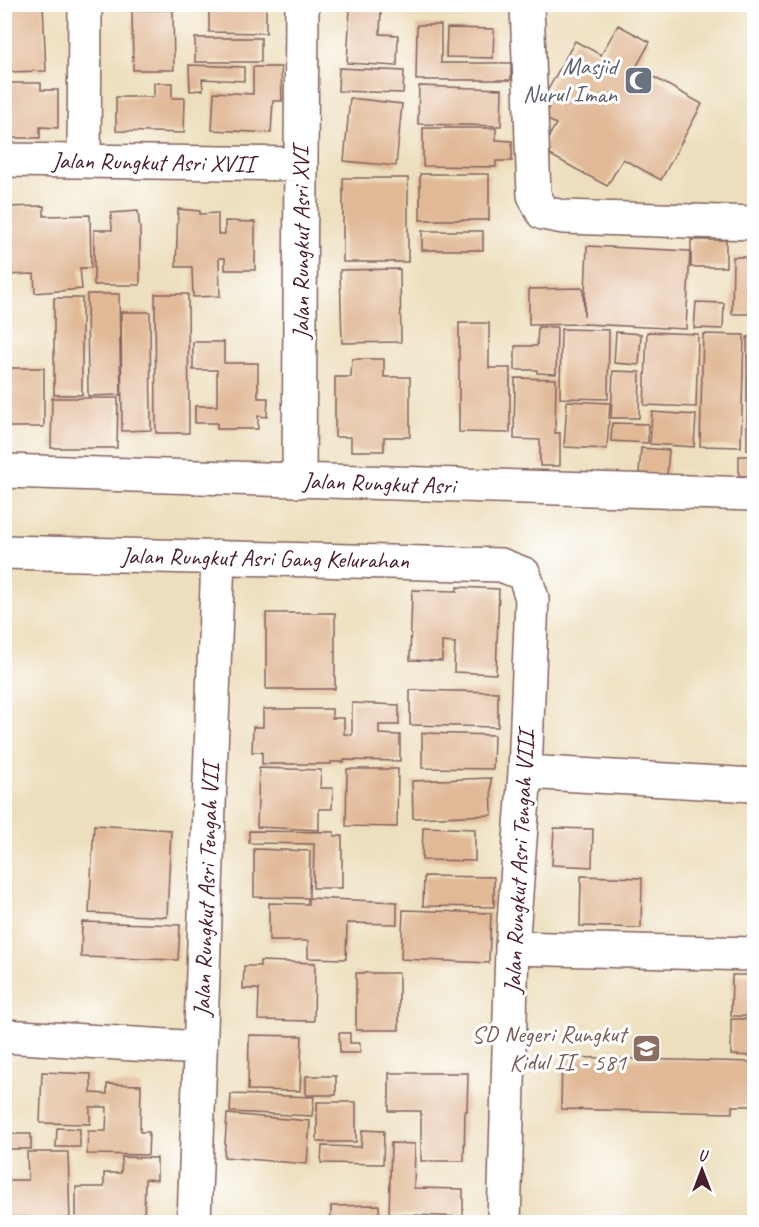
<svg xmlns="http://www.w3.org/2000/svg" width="759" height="1227" font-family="Caveat,sans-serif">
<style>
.building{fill:#e1b997}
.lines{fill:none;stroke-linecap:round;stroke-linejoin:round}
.minor-casing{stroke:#83625e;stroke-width:36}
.minor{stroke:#fff;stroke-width:33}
.labels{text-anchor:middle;stroke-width:6;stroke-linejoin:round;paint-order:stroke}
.worship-label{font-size:24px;fill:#5b616d;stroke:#fff;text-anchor:end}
.street-label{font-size:24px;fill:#4a1f2b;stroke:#fff}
.education-label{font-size:24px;fill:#785e54;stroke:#fff;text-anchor:end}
</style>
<rect width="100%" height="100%" fill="#fff"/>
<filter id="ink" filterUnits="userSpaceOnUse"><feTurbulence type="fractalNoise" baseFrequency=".0167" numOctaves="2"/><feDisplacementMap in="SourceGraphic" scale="12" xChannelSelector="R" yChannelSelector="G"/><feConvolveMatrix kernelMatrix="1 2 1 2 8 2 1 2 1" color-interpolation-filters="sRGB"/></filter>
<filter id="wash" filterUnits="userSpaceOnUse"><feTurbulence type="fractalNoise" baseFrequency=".008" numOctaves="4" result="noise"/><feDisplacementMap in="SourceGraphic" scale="24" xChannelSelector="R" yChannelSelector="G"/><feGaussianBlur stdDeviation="1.35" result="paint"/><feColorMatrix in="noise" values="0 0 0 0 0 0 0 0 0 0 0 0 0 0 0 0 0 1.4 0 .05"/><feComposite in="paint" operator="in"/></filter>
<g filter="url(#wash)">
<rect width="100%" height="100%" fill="#eddfbd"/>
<g id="blocks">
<!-- building -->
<path class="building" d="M43,4L46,71L4,72V5Z
M209,4H266V33L209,32Z
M350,8L381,9L380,34L398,35L397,66L347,63Z
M132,10H173L174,70H133Z
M417,25H441V63H511V80H416Z
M618,25L650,42L634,71L648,79L650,75L702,104L661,180L623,159L607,186L541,150L556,124L535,113L575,41L601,55Z
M447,28L494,29L493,58L446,57Z
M195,38H261V62H195Z
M189,65L244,67V81L202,79L203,90L190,91Z
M253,67H281L282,101H273L271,133L212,130L214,92L253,94Z
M339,68L404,71L403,93L338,91Z
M4,83H41V90H58V128L40,127V138H4Z
M154,83H172V98H185L184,133L116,131V97H154Z
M419,86L502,89L501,126L418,124Z
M350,98L402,104L396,166L344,161Z
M423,128H496V140L512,141V161H496V167L423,166Z
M420,174H489V220H420Z
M343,178H408V262H343Z
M44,206V216L90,215L91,268H80L82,289L35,293L34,274L4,275V207Z
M178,209L200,211V214L218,213V234H225V221L255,222V270H225V258H219L220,296L193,297L192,267H176Z
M138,211L140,230V285H94V230H112L111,213Z
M422,231H483V250H422Z
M691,240H726V267H691Z
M587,246L690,251L686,329L584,324L529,325V289L583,288L584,316Z
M733,257H754V314H732Z
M400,269L401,342L342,343L340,270Z
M87,294H119L121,395L88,396Z
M155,294H188L189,433H156Z
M54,298H82V395H54Z
M696,302L724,303L723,329L694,328Z
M121,312H150L151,430L122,431Z
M459,323H489V368H510V433L459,432Z
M538,327H557L556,374L537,373V370H515V346H537Z
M561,329L609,330L608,399L560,398Z
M616,332L641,334L639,365L614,363Z
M647,332L698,334L696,407L644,405Z
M703,334L744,335L741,447L700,446Z
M747,337H754V450H747Z
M193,342H224V363H258V398H268L267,417L258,416V429H217V423H195V406H217V370H193Z
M352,359H384V377H410V437H384V451H351V437H335V377H351Z
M4,368H44V427H4Z
M613,371L640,372L639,418H611Z
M515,378L556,379L555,433H560V466H540V440L514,439Z
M52,398H118L117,448H51Z
M567,401L610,403L607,449L564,447Z
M652,412L696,415L694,447L650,444Z
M612,423L648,424V443L611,441Z
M641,448L669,450L667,475L639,473Z
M739,456H754V476H739Z
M457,587L499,589L496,674L454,672L455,643L442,642V661L410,660L412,590L457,591Z
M266,613H335V689H266Z
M410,690L498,692V727L410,725Z
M352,703L399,705V725H379V734L400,735V761L344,760V762H331V764H262V752H252L253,727H263V709H332V718H344V734L352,735Z
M422,733L494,735L493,769L422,768Z
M259,768L321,770L320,788H333L332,809H319V830L257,827Z
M347,769H398L397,827L346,826Z
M491,778L492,815L413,818L412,781Z
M94,825L171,830L167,917L89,913Z
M423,827L475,829V861L422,860Z
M554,828L593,829L592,867L552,865Z
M249,831L334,832V836H342V888H313L314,844L249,843Z
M254,849L310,851L309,898L397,902V924L347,923L346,959L308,958V941H269V903L308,904V898L254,897Z
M424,876L494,877V907L423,906Z
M581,876L642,878L641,928L580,926Z
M403,910L491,913L489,963L401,959Z
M82,922L180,925L178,960L81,957Z
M260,961L315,963L314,1021L258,1020L259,989H243L244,966H260Z
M356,973H399V1030H356Z
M732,975H754V1016H731Z
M731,1019H754V1056L731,1055Z
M339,1033H350V1043H360V1053H340Z
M249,1035L302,1036L300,1091L248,1090Z
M562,1057L754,1062V1106H732V1113L561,1109Z
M42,1072L91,1074V1093L107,1094V1084L141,1085L140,1132H149L148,1155L87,1154L88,1131H106L107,1107H90V1124L40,1123Z
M389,1073H468L467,1111H465L464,1161H421V1111H389Z
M306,1076H336V1095H306Z
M231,1094L314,1097L312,1116L230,1112Z
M317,1102H356V1142H317Z
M227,1114L310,1121L307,1164L224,1157Z
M57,1128L80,1129V1147H56Z
M362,1130L384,1131L383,1164L321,1163L322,1146L361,1147Z
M4,1134H31V1149H4Z
M391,1143L415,1144L414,1188L463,1189V1217L389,1214Z
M27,1152H68L70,1222H28V1217L4,1218V1180H28Z
M122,1157L157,1158V1180L145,1179L144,1222L76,1221V1187H104V1173H121Z
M379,1205L380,1222H331V1206Z"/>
</g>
</g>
<g filter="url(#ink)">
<use href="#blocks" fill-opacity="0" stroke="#83625e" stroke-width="1.5"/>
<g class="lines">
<defs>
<path id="minor" d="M527,4L534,195L543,213L564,217L754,223
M4,160L301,164
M84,161L85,4
M4,471L754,494
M299,481L302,4
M4,552L501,565L524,574L532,598L525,772L512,948L504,1222
M525,772L754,785
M512,948L754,954
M4,1036L200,1048
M194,1222L218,557"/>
</defs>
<!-- minor casing -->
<use href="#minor" class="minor-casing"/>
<!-- minor -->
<use href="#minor" class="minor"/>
</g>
</g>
<!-- icons -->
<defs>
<symbol id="mosque-square" viewBox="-11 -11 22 22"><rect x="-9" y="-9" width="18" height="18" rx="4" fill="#6b7280" stroke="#fff"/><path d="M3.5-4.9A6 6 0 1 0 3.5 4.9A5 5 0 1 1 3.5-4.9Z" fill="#fff"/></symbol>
<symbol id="school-square" viewBox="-11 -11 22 22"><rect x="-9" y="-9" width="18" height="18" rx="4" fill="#8d6e63" stroke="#fff"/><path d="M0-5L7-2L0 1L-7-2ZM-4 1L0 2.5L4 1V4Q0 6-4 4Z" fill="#fff"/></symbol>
</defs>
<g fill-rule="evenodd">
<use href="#mosque-square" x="622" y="64" width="33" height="33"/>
<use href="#school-square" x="630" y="1032" width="33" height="33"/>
</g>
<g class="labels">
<!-- worship labels -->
<g class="worship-label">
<text x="617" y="74">Masjid<tspan x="617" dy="28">Nurul Iman</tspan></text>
</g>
<!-- street labels -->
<g class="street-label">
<text transform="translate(153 162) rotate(1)" y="8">Jalan Rungkut Asri XVII</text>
<text transform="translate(301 243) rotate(-90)" y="8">Jalan Rungkut Asri XVI</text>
<text transform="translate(379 483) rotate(2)" y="8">Jalan Rungkut Asri</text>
<text transform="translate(265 558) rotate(1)" y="8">Jalan Rungkut Asri Gang Kelurahan</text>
<text transform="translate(519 862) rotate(-87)" y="8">Jalan Rungkut Asri Tengah VIII</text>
<text transform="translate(206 890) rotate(-88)" y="8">Jalan Rungkut Asri Tengah VII</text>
</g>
<!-- education labels -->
<g class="education-label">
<text x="626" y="1042">SD Negeri Rungkut<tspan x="626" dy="28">Kidul II - 581</tspan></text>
</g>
</g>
<!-- margin -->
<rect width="759" height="1227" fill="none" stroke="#fff" stroke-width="24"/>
<!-- north arrow -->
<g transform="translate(702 1170)" stroke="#ffffff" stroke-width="4.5" paint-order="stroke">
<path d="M0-4.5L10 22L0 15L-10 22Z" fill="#4a1f2b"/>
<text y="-9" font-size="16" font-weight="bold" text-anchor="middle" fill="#4a1f2b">U</text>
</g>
</svg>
